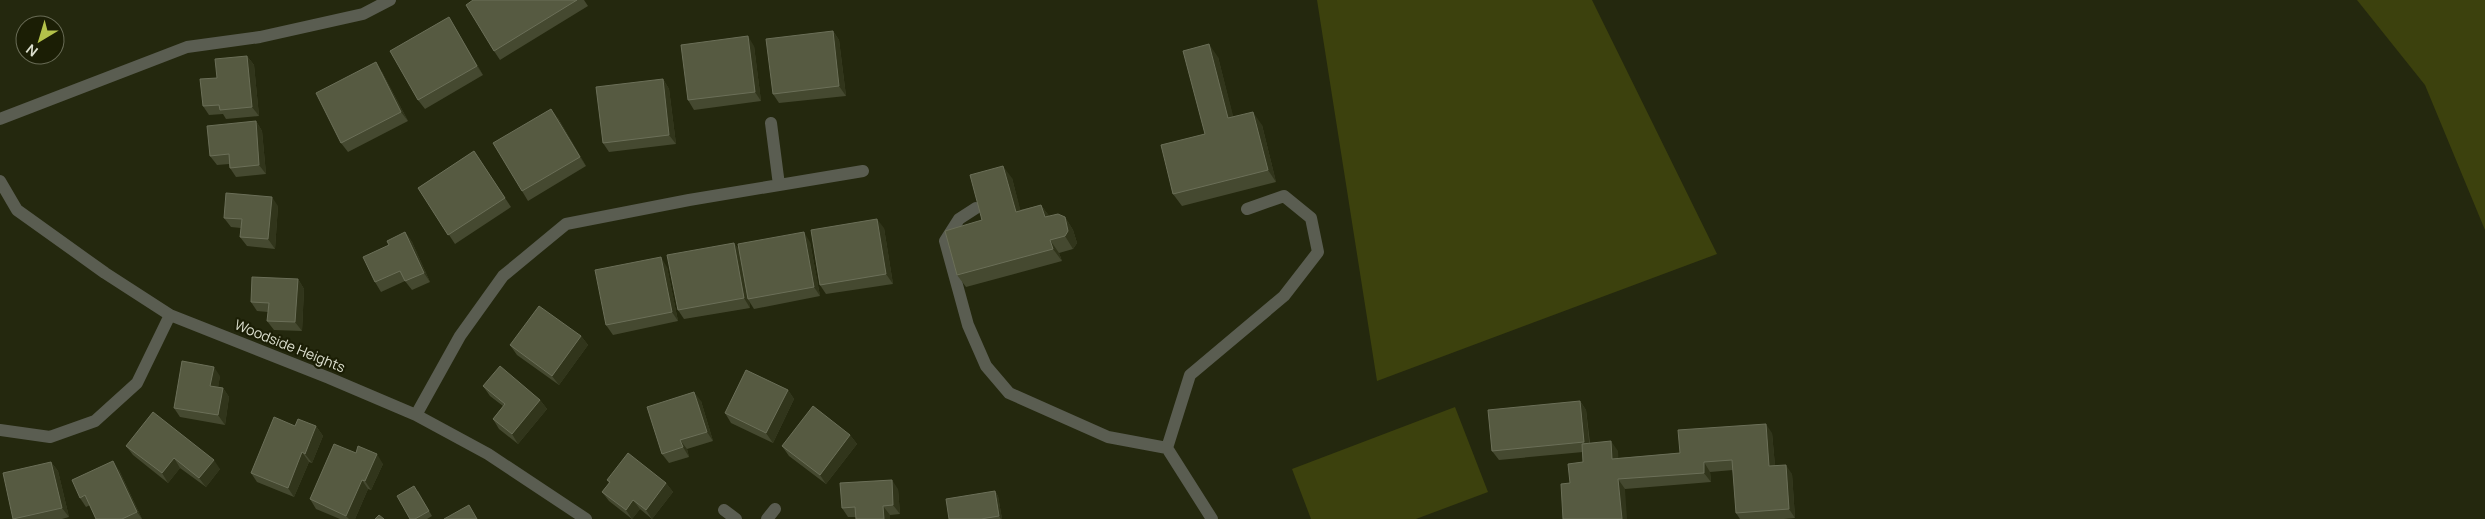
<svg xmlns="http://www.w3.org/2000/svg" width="2485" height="519" font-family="Manrope,sans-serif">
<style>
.green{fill:#3c410d}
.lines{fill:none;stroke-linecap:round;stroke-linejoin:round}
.minor{stroke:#5a5d51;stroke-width:12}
.wall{fill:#454930}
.shaded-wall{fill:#31351b}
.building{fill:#565a41;stroke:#6b6f58}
.labels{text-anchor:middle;stroke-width:4.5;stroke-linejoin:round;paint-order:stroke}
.street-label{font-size:14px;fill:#dde0d0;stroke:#1b1e05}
</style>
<rect width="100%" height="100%" fill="#24280e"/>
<!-- green -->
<path class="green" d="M1317,0H1592L1717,254L1377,381Z
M2357,0H2485V230L2425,85Z
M1455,407L1488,492L1416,519H1311L1292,469Z"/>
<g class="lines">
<!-- minor -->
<path class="minor" d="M0,119L187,47L260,37L363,14L390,0
M771,123L779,185
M0,181L17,210L105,273L170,315L329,378L416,415L488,454L586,519
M976,208L959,219L945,241L968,325L986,366L1009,393L1108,437L1167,448L1212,519
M416,415L460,336L503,276L566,224L689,200L863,171
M0,430L50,437L95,421L137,383L170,315
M1167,448L1190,375L1284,296L1318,252L1311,218L1284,196L1247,209
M724,510L736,519
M767,519L775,509"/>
</g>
<!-- wall -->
<path class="wall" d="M473,0H584L588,6L500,60L494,51Z
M455,27L483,75L425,109L418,100Z
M833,31L839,40L846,96L779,103L773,94Z
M754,46L761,101L694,110L688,100Z
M247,56L254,65L259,116L226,119L223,114L209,115L203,106L217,78Z
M1218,57L1233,117L1262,125L1276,182L1182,206L1173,194L1205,134Z
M382,72L408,121L348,152L341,143Z
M663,79L669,89L676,144L609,152L603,143Z
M558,118L586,166L528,201L522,191Z
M256,121L262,131L266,174L236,177L230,168L229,164L217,165L210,156Z
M474,151L511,207L455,244L418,188Z
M1012,178L1020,210L1041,205L1049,216L1065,217L1073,230L1077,243L1073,249L1059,253L1062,261L966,287L957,275L982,220Z
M278,206L275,249L247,246L240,237L241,228L231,227L224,218Z
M884,228L893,284L826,294L820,285Z
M405,232L412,242L430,282L412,290L405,281L381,292L375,282L389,245Z
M810,242L820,296L754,309L749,301L750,308L684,319L678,310L734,243L739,250Z
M667,267L678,321L613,335L606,325Z
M298,279L304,289L302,331L274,330L267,321L268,312L257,311L251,302Z
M581,336L588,345L559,385L517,355L510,345Z
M220,376L218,387L223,388L229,397L225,425L180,417L174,408Z
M483,386L540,400L547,409L518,444L499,429L493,419L503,406L490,396Z
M788,390L794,399L773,443L731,423L725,413Z
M701,401L713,441L687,449L689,457L669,463L662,454Z
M1580,401L1586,410L1590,443L1618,451V458L1680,453L1772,433L1775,466L1792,474L1795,518L1784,519H1740L1736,513L1733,470L1710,472L1711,482L1625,489L1570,483L1583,462V452L1499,460L1492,451Z
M295,426H316L323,436L312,463L309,462L294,497L257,482L251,473Z
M850,435L857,444L826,484L789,456L782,446Z
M126,446L220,469L206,487L180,468L168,483L133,455Z
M356,453L383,464L371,490L368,489L355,519H340L316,509L310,499Z
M51,462L58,471L69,517L62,519H13Z
M119,470L142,519H96L90,505L86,507L80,498Z
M607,480L666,483L673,492L652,519L640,509L632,519L609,501L602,492L609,483Z
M898,489L900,514L890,515V519H856V517H848L842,508Z
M418,491L432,516L427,519H410Z
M995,491L998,496L1002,519H949Z"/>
<!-- shaded-wall -->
<path class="shaded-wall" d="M449,17L455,27L483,75L477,66Z
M833,31L839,40L846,96L839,86Z
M748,36L754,46L761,101L755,92Z
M1209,44L1218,57L1237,131L1228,118Z
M247,56L254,65L259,116L252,107Z
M376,62L382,72L408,121L401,112Z
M663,79L669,89L676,144L669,135Z
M551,109L558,118L586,166L580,157Z
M1253,112L1262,125L1276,182L1268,170Z
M256,121L262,131L266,174L259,165Z
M1003,166L1012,178L1024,224L1016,212Z
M272,197L278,206L275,249L268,239Z
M1041,205L1050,217H1045Z
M1065,217L1073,230L1077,243L1073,249L1065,236Z
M877,219L884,228L893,284L886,274Z
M405,232L412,242L430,282L424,273Z
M804,232L810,242L820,296L814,287Z
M1050,240L1059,253L1062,261L1053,249Z
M734,243L741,252L748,299L749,301L750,308L744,298Z
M661,257L667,267L678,321L672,312Z
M298,279L304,289L302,331L295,322Z
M581,336L588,345L559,385L552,376Z
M214,367L220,376L217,395L210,386Z
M223,388L229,397L225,425L218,415Z
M788,390L794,399L773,443L766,433Z
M694,392L701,401L713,441L707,432Z
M540,400L547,409L518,444L512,434Z
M1580,401L1586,410L1590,451L1584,442Z
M1766,424L1772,433L1776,476L1769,466Z
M316,426L323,436L312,463L305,454Z
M850,435L857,444L826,484L820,475Z
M680,440L687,449L689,457L683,447Z
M1611,441L1618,451L1619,468L1612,459Z
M302,452L309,462L294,497L288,488Z
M377,454L383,464L371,490L365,481Z
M174,458L180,468L168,483L162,473Z
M214,460L220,469L206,487L199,478Z
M113,461L119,470L142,519L137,512Z
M51,462L58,471L69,517L62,508Z
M1704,462L1710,472L1711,482L1704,473Z
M1786,465L1792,474L1795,518L1789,509Z
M1618,479L1625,489L1627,519H1622Z
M362,480L368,489L355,519H349L346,516Z
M892,480L898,489L900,514L893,505Z
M666,483L673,492L652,519L646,510Z
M995,491L998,496L1002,519H1001L999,516Z
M633,500L640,509L632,519L626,510Z
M883,506L890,515V519H884Z"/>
<!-- building -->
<path class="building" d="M473,0H577L494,51L466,5Z
M449,17L477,66L418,100L390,51Z
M833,31L839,86L773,94L766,39Z
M748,36L755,92L688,100L681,45Z
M1209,44L1228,118L1253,112L1268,170L1173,194L1161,145L1205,134L1183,51Z
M247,56L252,107L220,110L219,105L203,106L200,79L217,78L215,59Z
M376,62L401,112L341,143L316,93Z
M663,79L669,135L603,143L596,87Z
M551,109L580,157L522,191L493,143Z
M256,121L259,165L230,168L229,154L210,156L207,126Z
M474,151L505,198L448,235L418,188Z
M1003,166L1016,212L1041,205L1045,217L1058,214L1065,217L1068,231L1065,236L1050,240L1053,249L957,275L945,231L982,220L970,175Z
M226,193L272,197L268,239L240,237L242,219L224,218Z
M877,219L886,274L820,285L811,230Z
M405,232L424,273L405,281L400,271L375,282L363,257L389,245L387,241Z
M804,232L814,287L748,299L738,244Z
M734,243L744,298L678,310L667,255Z
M661,257L672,312L606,325L595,270Z
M252,277L298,279L295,322L267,321L269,303L251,302Z
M539,306L581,336L552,376L510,345Z
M182,361L214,367L210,386L223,388L218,415L174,408Z
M500,366L540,400L512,434L493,419L505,404L483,386Z
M746,370L788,390L766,433L725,413Z
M694,392L707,432L680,440L683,447L662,454L647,407Z
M1580,401L1584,442L1492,451L1488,410Z
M813,406L850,435L820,475L782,446Z
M153,412L214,460L199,478L174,458L162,473L126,446Z
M274,417L295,426L298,419L316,426L305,454L302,452L288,488L251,473Z
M1766,424L1769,466L1786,465L1789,509L1736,513L1732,460L1704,462V473L1618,479L1622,519H1563L1561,484L1570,483L1568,464L1583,462L1582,444L1611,441L1612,459L1680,453L1678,430Z
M334,444L356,453L358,446L377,454L365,481L362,480L346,516L310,499Z
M628,453L666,483L646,510L633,500L626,510L602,492L610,482L607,480Z
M113,461L137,512L122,519H96L85,495L80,498L72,480Z
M51,462L62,508L13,519L3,473Z
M892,480L893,505L883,506L884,519H856L855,507L842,508L840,483Z
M414,486L429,511L415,519H410L397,496Z
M995,491L999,516L981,519H949L946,499Z
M469,505L477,519H444Z
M379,515L384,519H375Z"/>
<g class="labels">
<!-- street labels -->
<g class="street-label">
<text transform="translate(290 346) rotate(22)" y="5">Woodside Heights</text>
</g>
</g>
<!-- north arrow -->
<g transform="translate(40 40) rotate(218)"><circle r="24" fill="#1b1e05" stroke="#696c56"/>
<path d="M0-4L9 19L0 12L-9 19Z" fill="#b4c24a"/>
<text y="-8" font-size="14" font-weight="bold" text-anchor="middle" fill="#dde0d0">N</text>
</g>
</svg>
